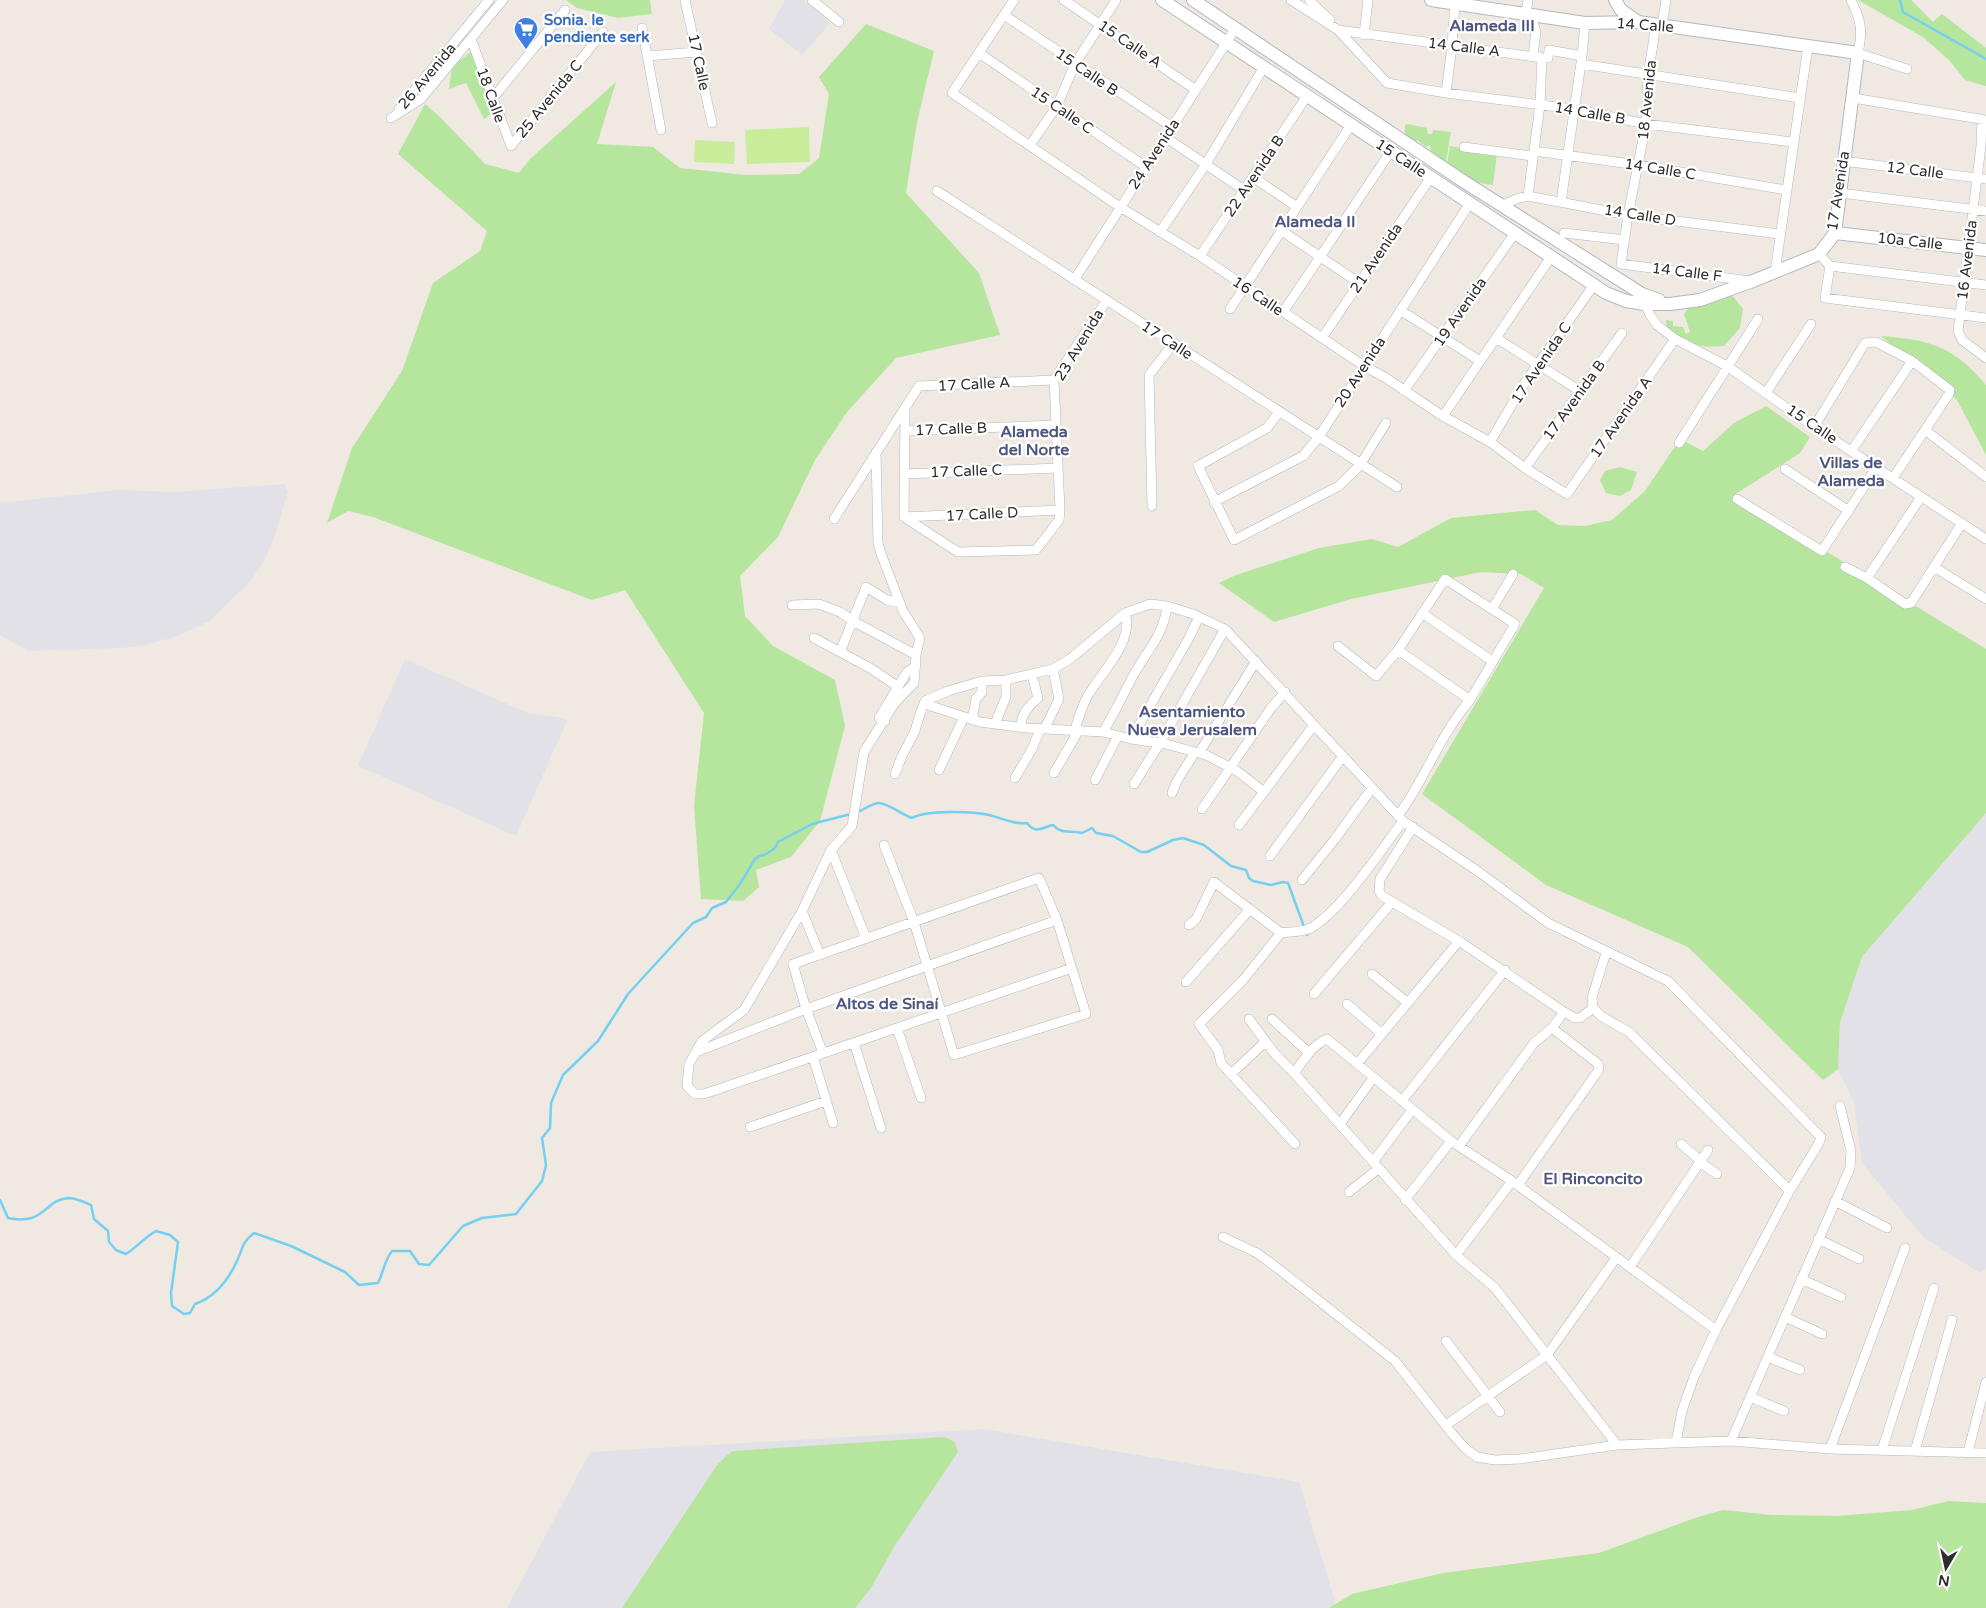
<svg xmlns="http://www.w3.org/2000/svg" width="1986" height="1608" font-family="'Varela Round',sans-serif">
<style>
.industrial{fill:#e3e1e8}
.green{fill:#b6e59e}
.pitch{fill:#c9ec9a}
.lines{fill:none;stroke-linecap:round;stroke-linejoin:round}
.stream{stroke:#75cff0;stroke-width:2.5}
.street-casing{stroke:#b4b7c1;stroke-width:10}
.secondary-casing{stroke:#b4b7c1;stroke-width:14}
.street{stroke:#fff;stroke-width:9}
.secondary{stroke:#fff;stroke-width:12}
.labels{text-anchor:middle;stroke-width:4.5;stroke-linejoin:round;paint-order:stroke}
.shop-label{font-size:15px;font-weight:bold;fill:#366cbe;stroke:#fff;text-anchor:start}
.street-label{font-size:15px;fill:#2e2e2e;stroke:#fff}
.neighbourhood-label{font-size:16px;font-weight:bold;fill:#4d5680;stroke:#fff}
</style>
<rect width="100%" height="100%" fill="#efe9e1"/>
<!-- industrial -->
<path class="industrial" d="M785,0H804L830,23L802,55L769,29Z
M284,484L288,492L274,538L264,561L250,582L208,622L175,637L145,645L122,648L28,651L0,635V503L118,490L176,492Z
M405,659L528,713L558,717L567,721L516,836L358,766Z
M1986,813V1269L1980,1273L1924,1238L1862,1163L1854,1103L1838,1069L1840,1023L1862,957Z
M984,1429L1299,1482L1337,1608H507L590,1452Z"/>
<!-- green -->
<path class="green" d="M566,0H650L652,14L618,18L577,8Z
M1858,0H1911L1933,22L1942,14L1986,48V86L1965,80L1950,61L1923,37Z
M866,24L934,51L917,122L906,193L979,273L1000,335L896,358L847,412L815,460L778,537L740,576L745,616L773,646L835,680L845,726L820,821L791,857L756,870L759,887L743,901L701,899L694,806L704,713L625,590L592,600L373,517L348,511L327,523L352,448L402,371L433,283L480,251L487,231L398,154L425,104L441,118L485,164L519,173L530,159L616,82L597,144L653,147L680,168L746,175L799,174L819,158L829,94L819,77Z
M471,52L494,112L484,119L466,83L449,89L452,66Z
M1407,124L1427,128L1428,134H1432L1433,130L1451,132L1446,161L1436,159L1431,154L1430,145L1426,147L1417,140L1416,142L1419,145L1405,139V125Z
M1450,146L1497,154L1493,185L1463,181L1446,169Z
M1732,295L1743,309L1740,328L1724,346C1696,348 1690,345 1667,331L1666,320L1673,321V326L1683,327L1686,334L1690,332L1684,314L1689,307Z
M1881,336C1931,340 1953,346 1986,385V455L1957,400Z
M1766,406L1810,437L1800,453L1734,495L1986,649V813L1862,957L1840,1023L1838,1069L1823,1080L1688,947L1546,885L1422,794L1544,588L1521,574L1481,572L1351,599L1274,622L1219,583L1236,575L1319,548L1372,539L1398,547L1451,518L1535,510L1558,525L1585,526L1612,520L1645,491L1680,439L1703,451L1734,423Z
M1620,467L1637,472L1631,490L1620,496L1606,493L1600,480L1605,471Z
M944,1437L955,1442L958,1452L894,1547L871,1588L855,1608H622L717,1465L726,1456L733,1451Z
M1948,1501L1986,1503V1608H1329L1352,1594L1443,1573L1599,1553L1698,1517L1723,1510L1772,1515L1837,1516L1912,1510Z"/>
<!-- pitch -->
<path class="pitch" d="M809,127L810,162L747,164L745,130Z
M695,140L735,142L734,164L694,162Z"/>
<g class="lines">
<!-- stream -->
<path class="stream" d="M1900,0L1903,12L1986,59
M856,813C863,810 871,804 878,803C886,802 903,815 912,818C926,810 973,811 989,815C1002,818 1015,825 1027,823C1036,835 1043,827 1053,825C1062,835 1071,830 1082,833L1092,828L1096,833L1113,836L1141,852H1147L1173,840L1183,838L1204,845L1231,866L1246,870L1249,878L1253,881L1271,885L1283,882L1288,883L1307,935
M0,1200L8,1218C45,1226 44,1200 68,1198C76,1198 84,1202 91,1205L94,1219L108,1231L109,1242L116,1250L126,1254C137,1247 145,1237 156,1231L170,1235L178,1242L171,1293L172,1306L184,1314L190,1313L195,1304C215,1297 227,1282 236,1263C243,1249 241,1243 254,1233L291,1246L345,1272L359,1285L378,1283C384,1271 384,1261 392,1251H410L419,1264L429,1265L463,1226L482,1218L516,1214L542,1181L546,1165L542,1138L550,1128L551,1103L563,1075L598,1041L628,994L693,923L706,917L712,908L726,902L740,884L755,859L759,856L764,855L774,849L778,842L812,824L851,814"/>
<defs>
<path id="street" d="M685,0L712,123
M812,0L839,22
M1014,0L952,93L1120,207L1200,256L1364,366L1386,378L1441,415L1490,442L1525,468L1567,494L1675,339
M1064,0L1196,90
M1291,0L1338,30L1387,83L1446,93L1573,109L1646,124L1793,142
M1309,0L1330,20
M1851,0C1861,20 1863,31 1858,53L1907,69
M1526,14L1528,0
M1004,15L1172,127
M1531,15L1536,32L1533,56
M1656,24L1648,76L1646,124L1628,215L1621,264L1750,281
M1662,25L1666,0
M642,28L661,130
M1338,30L1542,58H1548L1549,50L1582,56
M1364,35L1368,0
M471,39L511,146L603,32
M979,53L1146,167
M647,56L697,52
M1581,64L1800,98
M1446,93L1452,46L1455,3
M493,98L565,10
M1853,98L1986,120
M399,109L489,0
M391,118L421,99L503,0
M1982,119L1981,146L1958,331L1962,340L1986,358
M1165,137L1244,190
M1030,145L1057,106L1075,64L1116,0
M1464,147L1532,156
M1534,151L1639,165L1786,190
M1843,161L1986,179
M1253,177L1297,207
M937,191L1397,487
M1840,193L1986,211
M1528,196L1540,105L1542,58
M1561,202L1582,56L1585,23
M1503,205L1516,199L1528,196L1628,215L1780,234
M1282,231L1359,283
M1160,232L1206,164L1264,67
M1564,233L1625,240
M1819,254L1830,266L1825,298L1986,318
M1200,256L1307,96
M1830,266L1986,285
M1775,272L1808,46
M1074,280L1235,29
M1643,299L1650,315L1657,325L1675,339L1727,366L1814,427L1986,539
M1230,309L1351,125
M1400,310L1480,361
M1283,312L1391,151
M1322,338L1431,177
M1496,338L1580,391
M1404,391L1515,233
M1766,393L1811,324
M1279,412L1267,428L1198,466L1234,540L1339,486L1360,465L1386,423
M1443,416L1551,257
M1814,427L1865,343L1876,342L1912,361L1950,390L1949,394L1893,478
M1925,430L1986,477
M905,431L1056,425
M1490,442L1524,384L1594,285
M1679,443L1758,319
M1852,450L1912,361
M876,452L878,542L880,551L903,611L920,638L916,655L914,683L894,704L864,752L852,826L831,850L802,911L744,1010L702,1041L689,1064L687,1086L695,1094H704L1072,968
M1525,468L1622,333
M1785,469L1849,511
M904,474L1058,468
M1737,499L1822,551L1876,468
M1214,502L1303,456L1318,438L1470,203
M1152,506L1149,375L1173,344
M904,517L958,552L1036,550L1059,520L1060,510L1054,380L1107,300
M904,517L1060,510
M904,517L905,408
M834,519L919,386L1054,380
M1845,567L1867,578L1905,604L1911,603L1962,523
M1934,567L1986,599
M1867,578L1921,497
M792,605L819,604L840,612L853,621L916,655
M1492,609L1513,574
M1422,613L1492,661
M814,638L870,668L897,686
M1338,646L1376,676L1398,650L1445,579L1515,624L1470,700
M840,652L866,587L887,600L900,603
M925,701L931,706L980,722L1026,728L1103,732L1131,739L1166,744L1206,755L1237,771L1264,792
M972,720L976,699L982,692V681
M885,721L879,718L907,672L916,666
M995,724L1006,697V680
M1022,727C1019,717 1030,704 1038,698L1032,675
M1047,729L1046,726L1059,699L1053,669
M1075,730C1078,719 1082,707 1087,697C1100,674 1135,641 1125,613
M1103,732C1114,714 1123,695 1133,676C1146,652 1164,635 1167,606
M1131,739L1189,638L1199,617
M1199,753L1256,661
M939,770L964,717
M1054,773L1079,730
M895,774L902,756L915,731L920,714L925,701L948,691L982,681L1006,680L1053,669L1070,659L1125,613L1150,604L1167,606L1193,614L1225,629L1403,821L1479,872L1548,923L1668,981L1821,1137L1819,1143L1789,1192L1716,1330L1694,1377L1682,1411L1676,1442
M1015,778L1032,749L1040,729
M1095,780L1118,736
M1134,784L1160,743L1225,629
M1172,793L1177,781L1195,752
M1202,809L1271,708L1285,692
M1398,816C1425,779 1440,735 1470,700L1398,650
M1239,825L1314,725
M1413,827L1380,879L1379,891L1382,896L1459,941L1564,1012L1575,1018H1580L1593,1008
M831,850L866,938
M1270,856L1343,756
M1302,880L1335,839L1372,788
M802,911L820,955
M1189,925L1196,919L1214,882L1281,933C1289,932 1304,932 1311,928C1344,907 1379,853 1403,821
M1281,933L1243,980L1199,1024L1218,1050L1221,1063L1295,1144
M1606,953L1592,997L1593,1008L1601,1016L1629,1032L1786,1187L1789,1192
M1372,974L1408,1003
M1186,982L1250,909
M1314,994L1392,902
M1347,1004L1382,1034
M1249,1019L1275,1054L1294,1073L1456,1255L1495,1288L1617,1445
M1272,1019L1309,1053
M897,1028L921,1098
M854,1043L881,1128
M696,1052L806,1009L1057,920
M823,1053L806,1009L793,964L1039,878L1057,920L1086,1014L954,1055L914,922L884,845
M813,1057L833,1123
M1357,1064L1459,941
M1294,1073C1303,1061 1313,1044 1327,1039L1451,1141L1512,1181L1716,1330
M1231,1074L1265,1042
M1402,1101L1505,970
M1340,1124L1373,1078
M750,1127L826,1101
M1681,1144L1701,1161
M1459,1146L1534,1043L1552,1028L1564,1012
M1373,1162L1412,1110
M1700,1162L1717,1174
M1518,1185L1598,1071L1599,1067L1597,1063L1552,1028
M1349,1192L1378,1169
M1405,1200L1451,1141
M1835,1201L1887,1228
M1223,1237L1257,1253L1280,1270L1395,1361L1454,1436L1466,1449L1477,1457L1495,1460L1521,1459L1617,1445L1731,1441L1830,1449L1986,1453
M1818,1239L1859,1259
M1456,1255L1512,1181
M1630,1267L1708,1150
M1801,1279L1841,1297
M1785,1317L1822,1334
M1446,1341L1500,1412
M1768,1357L1800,1370
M1750,1397L1784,1411
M1446,1425L1547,1355L1616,1258
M1731,1441L1850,1168L1851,1151L1840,1106
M1830,1449L1905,1248
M1882,1450L1934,1288
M1915,1451L1952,1320
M1968,1452L1986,1382"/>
<path id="secondary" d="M1162,0L1606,293L1626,301L1644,304H1670L1700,300L1753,281L1819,254L1835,233L1858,53L1638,22L1585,23L1431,0
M1193,0L1463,181L1642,294L1659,300
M1615,0L1621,10L1638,22
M1835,233L1986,250"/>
</defs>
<!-- street casing -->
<use href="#street" class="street-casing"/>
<!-- secondary casing -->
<use href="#secondary" class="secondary-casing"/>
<!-- street -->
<use href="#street" class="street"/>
<!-- secondary -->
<use href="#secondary" class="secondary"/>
</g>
<!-- icons -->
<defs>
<symbol id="supermarket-pin" viewBox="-11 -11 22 30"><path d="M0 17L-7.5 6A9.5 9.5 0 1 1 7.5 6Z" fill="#3f7fe0" stroke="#fff"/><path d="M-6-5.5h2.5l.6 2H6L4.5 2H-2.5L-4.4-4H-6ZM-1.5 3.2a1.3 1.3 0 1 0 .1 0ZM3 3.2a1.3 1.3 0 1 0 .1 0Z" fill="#fff"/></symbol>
</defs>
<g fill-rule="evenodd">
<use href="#supermarket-pin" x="512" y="15" width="28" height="38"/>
</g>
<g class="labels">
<!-- shop labels -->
<g class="shop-label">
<text x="544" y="25">Sonia. le<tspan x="544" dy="17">pendiente serk</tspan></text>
</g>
<!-- street labels -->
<g class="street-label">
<text transform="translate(1645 25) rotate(4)" y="5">14 Calle</text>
<text transform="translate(1130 44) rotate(34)" y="5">15 Calle A</text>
<text transform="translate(1464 47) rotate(7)" y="5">14 Calle A</text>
<text transform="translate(699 62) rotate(78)" y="5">17 Calle</text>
<text transform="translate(1087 72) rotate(34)" y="5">15 Calle B</text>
<text transform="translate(427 76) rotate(-50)" y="5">26 Avenida</text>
<text transform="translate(491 95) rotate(70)" y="5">18 Calle</text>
<text transform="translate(549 99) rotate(-51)" y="5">25 Avenida C</text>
<text transform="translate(1647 100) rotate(-84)" y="5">18 Avenida</text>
<text transform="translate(1062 110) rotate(34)" y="5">15 Calle C</text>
<text transform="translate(1590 113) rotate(10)" y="5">14 Calle B</text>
<text transform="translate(1154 154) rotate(-57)" y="5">24 Avenida</text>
<text transform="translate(1401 158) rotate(33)" y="5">15 Calle</text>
<text transform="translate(1660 169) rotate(9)" y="5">14 Calle C</text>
<text transform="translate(1915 170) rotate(7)" y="5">12 Calle</text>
<text transform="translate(1254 176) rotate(-56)" y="5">22 Avenida B</text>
<text transform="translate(1838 191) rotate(-81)" y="5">17 Avenida</text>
<text transform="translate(1640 215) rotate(9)" y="5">14 Calle D</text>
<text transform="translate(1910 241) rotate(6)" y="5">10a Calle</text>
<text transform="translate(1376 258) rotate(-56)" y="5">21 Avenida</text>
<text transform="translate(1967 260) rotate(-83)" y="5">16 Avenida</text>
<text transform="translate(1687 272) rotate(7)" y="5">14 Calle F</text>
<text transform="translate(1258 296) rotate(34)" y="5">16 Calle</text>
<text transform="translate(1460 312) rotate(-55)" y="5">19 Avenida</text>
<text transform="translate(1167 340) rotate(33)" y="5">17 Calle</text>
<text transform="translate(1079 345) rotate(-59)" y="5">23 Avenida</text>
<text transform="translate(1541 363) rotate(-56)" y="5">17 Avenida C</text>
<text transform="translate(1360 372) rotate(-57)" y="5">20 Avenida</text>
<text transform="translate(974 384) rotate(-3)" y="5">17 Calle A</text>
<text transform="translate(1574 400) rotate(-54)" y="5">17 Avenida B</text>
<text transform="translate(1621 417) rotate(-55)" y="5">17 Avenida A</text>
<text transform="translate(1812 424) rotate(34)" y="5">15 Calle</text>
<text transform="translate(951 429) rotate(-2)" y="5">17 Calle B</text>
<text transform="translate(966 471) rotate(-2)" y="5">17 Calle C</text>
<text transform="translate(982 514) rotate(-3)" y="5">17 Calle D</text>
</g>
<!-- neighbourhood labels -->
<g class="neighbourhood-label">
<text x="1492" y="31">Alameda III</text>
<text x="1315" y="227">Alameda II</text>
<text x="1034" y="437">Alameda<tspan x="1034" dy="18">del Norte</tspan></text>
<text x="1851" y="468">Villas de<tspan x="1851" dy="18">Alameda</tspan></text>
<text x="1192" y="717">Asentamiento<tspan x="1192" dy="18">Nueva Jerusalem</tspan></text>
<text x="887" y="1009">Altos de Sinaí</text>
<text x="1593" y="1184">El Rinconcito</text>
</g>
</g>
<!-- north arrow -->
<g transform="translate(1946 1568) rotate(189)" stroke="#ffffff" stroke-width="4" paint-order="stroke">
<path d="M0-4L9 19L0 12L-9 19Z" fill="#2e2e2e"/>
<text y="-8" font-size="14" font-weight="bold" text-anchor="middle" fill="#2e2e2e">N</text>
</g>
</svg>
